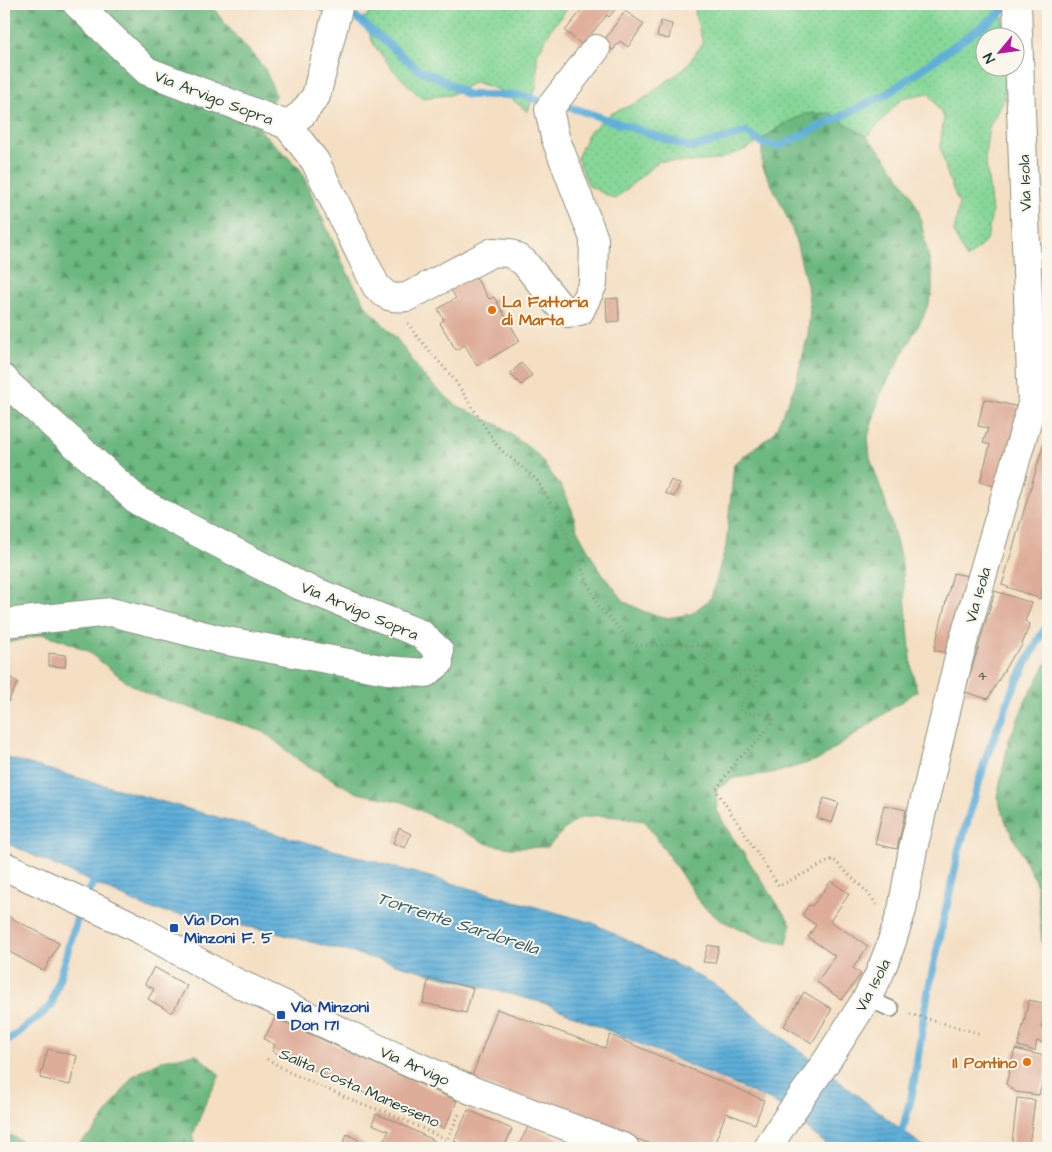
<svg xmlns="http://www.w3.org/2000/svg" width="1052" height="1152" font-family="'Architects Daughter',sans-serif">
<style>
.grass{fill:url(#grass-dots);stroke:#528a66}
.forest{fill:url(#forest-firs);stroke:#467a5a}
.water{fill:url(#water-rules);stroke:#3e7686}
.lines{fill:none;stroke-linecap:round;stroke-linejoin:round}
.stream{stroke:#5eaed9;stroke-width:8}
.building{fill:#dead99}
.service-casing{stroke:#8a8e7c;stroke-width:18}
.minor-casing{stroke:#8a8e7c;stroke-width:30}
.secondary-casing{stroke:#8a8e7c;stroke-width:30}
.path{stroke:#8a8e7c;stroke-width:3;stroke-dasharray:1 4;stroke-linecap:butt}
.service{stroke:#fff;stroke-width:15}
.minor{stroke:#fff;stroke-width:28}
.secondary{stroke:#fff;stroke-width:28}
.food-dot{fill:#e8710a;stroke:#fbf7ec;stroke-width:2}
.transit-dot{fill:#1a4fb4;stroke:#fbf7ec;stroke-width:2}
.labels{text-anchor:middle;stroke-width:4;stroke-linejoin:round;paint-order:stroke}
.number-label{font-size:14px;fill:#4f594d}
.street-label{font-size:16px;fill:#1f3d34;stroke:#fbf7ec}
.food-label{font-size:16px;font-weight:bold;fill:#c56008;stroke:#fbf7ec;text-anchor:start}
.transit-label{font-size:16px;font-weight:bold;fill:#164399;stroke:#fbf7ec;text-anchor:start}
.water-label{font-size:18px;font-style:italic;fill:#325f66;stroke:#fbf7ec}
</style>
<defs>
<pattern id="grass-dots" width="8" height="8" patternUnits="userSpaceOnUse" patternTransform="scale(1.25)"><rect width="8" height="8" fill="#86d798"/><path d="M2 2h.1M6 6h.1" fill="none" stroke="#73b984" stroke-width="1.8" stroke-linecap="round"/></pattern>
<pattern id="forest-firs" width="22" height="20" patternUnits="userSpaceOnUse" patternTransform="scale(1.25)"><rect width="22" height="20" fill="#6cb880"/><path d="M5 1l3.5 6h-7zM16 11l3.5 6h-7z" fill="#58976a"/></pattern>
<pattern id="water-rules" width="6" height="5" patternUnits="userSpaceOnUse" patternTransform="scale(1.25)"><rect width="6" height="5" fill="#5eaed9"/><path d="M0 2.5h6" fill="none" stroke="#4d8fb1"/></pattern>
</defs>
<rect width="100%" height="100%" fill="#fbf7ec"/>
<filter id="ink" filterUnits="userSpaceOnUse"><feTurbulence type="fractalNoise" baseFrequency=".02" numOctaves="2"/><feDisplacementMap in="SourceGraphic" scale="10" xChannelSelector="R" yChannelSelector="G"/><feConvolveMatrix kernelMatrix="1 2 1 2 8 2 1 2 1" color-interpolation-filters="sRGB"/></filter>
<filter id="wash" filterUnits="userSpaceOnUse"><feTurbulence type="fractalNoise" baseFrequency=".0096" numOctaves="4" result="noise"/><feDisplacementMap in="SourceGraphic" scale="20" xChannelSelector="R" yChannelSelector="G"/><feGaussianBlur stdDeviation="1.12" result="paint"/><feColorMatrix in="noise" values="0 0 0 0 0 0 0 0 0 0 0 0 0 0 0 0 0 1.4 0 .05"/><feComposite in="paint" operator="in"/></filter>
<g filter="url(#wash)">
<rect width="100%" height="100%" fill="#f4dfc3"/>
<!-- grass -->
<path class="grass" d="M384,4H571L551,29L537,55V84L528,112L502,91L475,82L450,95L421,98L392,69L374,45L363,18Z
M696,4H1002L1005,37L984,38V68H1008L1003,101L989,127L985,156L992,212L987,240L967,259L954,233L959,204L948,176L940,147L944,118L929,93L902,98L867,137L830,113L782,125L762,140L744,150L717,160L688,162L659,161L615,199L589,186L577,158L589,132L612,113L639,102L685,68L703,43L695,15Z"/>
<!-- forest -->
<path class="forest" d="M4,4H211L222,20L265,69L276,96L256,118L262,132L300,169L345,268L366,306L397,339L422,374L438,390L456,405L498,425L536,453L562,488L572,510L577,530L598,568L625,602L645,612L667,618L691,614L711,598L726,546L734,464L774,433L795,386L808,335L810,309L807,285L794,234L784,210L762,165V140L782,125L805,114L830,113L867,137L883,154L909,191L919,212L932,273V294L924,315L880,395L868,437L870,458L885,500L902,563L912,671L917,691L820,759L778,772L734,778L716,790L717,810L727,829L791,924L787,944L765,940L720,920L702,905L645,821C625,819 600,812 581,818C570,821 556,839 548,847L511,848L488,844L403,802L357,793L301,762L264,732L148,694L127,682L87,651L65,641L43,634L4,644Z
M1048,660V953L1042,944L1038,894L1035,880L1007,825L997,797L1009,740L1026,700Z
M196,1054L220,1075L205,1104L193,1135L195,1148H73L95,1130L133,1076L162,1060Z
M4,1132L6,1133L35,1148H4Z"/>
<!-- water -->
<path class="water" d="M4,757L593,923L714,984L925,1148H831L772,1101L544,1003L265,930L150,909L4,842Z"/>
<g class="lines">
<!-- stream -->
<path class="stream" d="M345,8L419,70L435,76L468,95H521L548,103
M560,105L579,110L692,148L746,132L764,144L780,146L887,94L1010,6
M4,1044L51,1006L80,909L98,874
M898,1148L912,1094L927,997L959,849L987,755L1012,691L1041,635L1048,626"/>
</g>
<g id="blocks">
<!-- building -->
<path class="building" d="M309,4H328L323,12Z
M592,4L619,5L609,17L607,15L591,34L595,37L587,49L565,31L586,5L589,7Z
M625,11L644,24L628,47L620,41L613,50L602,43Z
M661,21L672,24L669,39L657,36Z
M472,271L489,299L494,297L520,341L477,366L465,345L456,350L440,323L444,320L438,309L456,298L448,285Z
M618,298L619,321L607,322L606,299Z
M521,363L532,375L521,385L510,374Z
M984,399L1024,408L1000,488L980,482L990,445L983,443L988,428L978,426Z
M1048,429V569L1040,599L1002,585Z
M671,480L680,484L674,497L665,493Z
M953,573L968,576L948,653L934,650Z
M995,591L1032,603L1025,621L1030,624L1021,647L1011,658L988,699L965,692Z
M49,653L66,655L65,667L49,666Z
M4,674L18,682L4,710Z
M824,798L839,803L832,823L817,818Z
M884,805L906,810L897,849L875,844Z
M399,828L411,834L405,848L393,843Z
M831,881L849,894L830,921L868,946L853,968L861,974L842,1000L817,982L835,956L808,937L816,925L802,915L809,905L812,906Z
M4,914L59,943L44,971L4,949Z
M708,945L719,947L715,963L703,962Z
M154,967L187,986L172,1013L148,999L154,989L145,984Z
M429,978L473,988L466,1013L423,1003Z
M804,992L832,1009L812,1043L784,1026Z
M1029,1000L1047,1004L1041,1028L1046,1030L1043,1043L1037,1041L1035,1051L1018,1046Z
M497,1009L605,1048L610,1035L764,1100L755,1124L726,1113L713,1148H662L471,1079Z
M275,1018L457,1101L444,1129L272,1051L275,1045L264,1039Z
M48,1049L77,1056L70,1085L40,1078Z
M1015,1049L1048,1057V1064L1039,1095L1016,1092L1006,1084Z
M1017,1098L1035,1100L1029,1146L1012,1144Z
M468,1110L512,1129L504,1148H470L454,1141Z
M376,1114L395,1121L435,1141L431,1148H379L389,1131L372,1124Z
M528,1127L548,1134L585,1148H517Z
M347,1134L364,1143L361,1148H354L343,1143Z"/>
</g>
</g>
<g filter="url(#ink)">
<use href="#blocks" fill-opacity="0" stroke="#8a8e7c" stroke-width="1"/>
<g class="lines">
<defs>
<path id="service" d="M867,998L891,1009"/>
<path id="minor" d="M77,4L147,71L287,125
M287,125L315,161L376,286C387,297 391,299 407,297L493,252L509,253L524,262L557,303L568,313L580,311L593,284L594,239L555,137L549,109L596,49
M287,125L302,114L316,96L339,4
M4,379L10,386L138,501L296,584L421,634L439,651V663L426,673L387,670L222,640L111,612L4,623
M768,1148L782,1125L826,1062L867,998L879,975L890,947L902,910L913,849L960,653L1032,404L1017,4"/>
<path id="secondary" d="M4,866L104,912L141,930L227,978L383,1051L471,1090L625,1148"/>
</defs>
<!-- service casing -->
<use href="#service" class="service-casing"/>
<!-- minor casing -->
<use href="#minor" class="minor-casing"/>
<!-- secondary casing -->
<use href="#secondary" class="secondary-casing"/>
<!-- path -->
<path class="path" d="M408,323L415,334L454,379L498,447L537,480L561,521L598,606L635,645C661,646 688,643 713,648L703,665L723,682L754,668L757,680L739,709L752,715L770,711L774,721L758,741L737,760L716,790L779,886L833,859L868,893L877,905
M910,1014L981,1034
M267,1059L289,1072L363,1105L387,1112L447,1140L459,1114"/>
<!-- service -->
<use href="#service" class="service"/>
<!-- minor -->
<use href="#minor" class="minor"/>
<!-- secondary -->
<use href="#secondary" class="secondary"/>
</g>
</g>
<!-- markers -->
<g class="food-dot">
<circle cx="492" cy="310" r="5"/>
<circle cx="1027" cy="1062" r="5"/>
</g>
<g class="transit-dot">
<rect x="169" y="923" width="10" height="10" rx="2.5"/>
<rect x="276" y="1010" width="10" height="10" rx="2.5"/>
</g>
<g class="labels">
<!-- number labels -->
<g class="number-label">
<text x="982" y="680">4</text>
</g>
<!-- street labels -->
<g class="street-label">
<text transform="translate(214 97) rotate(21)" y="6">Via Arvigo Sopra</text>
<text transform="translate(1024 183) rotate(-92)" y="6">Via Isola</text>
<text transform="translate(977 595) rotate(-74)" y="6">Via Isola</text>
<text transform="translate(360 610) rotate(23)" y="6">Via Arvigo Sopra</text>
<text transform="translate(872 985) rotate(-62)" y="6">Via Isola</text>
<text transform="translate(415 1065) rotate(24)" y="6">Via Arvigo</text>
<text transform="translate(360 1087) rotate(24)" y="6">Salita Costa Manesseno</text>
</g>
<!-- food labels -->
<g class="food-label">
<text x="502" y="307">La Fattoria<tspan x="502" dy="18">di Marta</tspan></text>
<text x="1017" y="1068" text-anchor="end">Il Pontino</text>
</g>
<!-- transit labels -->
<g class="transit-label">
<text x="184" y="925">Via Don<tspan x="184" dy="18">Minzoni F. 5</tspan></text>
<text x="291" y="1012">Via Minzoni<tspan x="291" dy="18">Don 171</tspan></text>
</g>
<!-- water labels -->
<g class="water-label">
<text transform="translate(458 923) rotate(18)" y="6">Torrente Sardorella</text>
</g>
</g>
<!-- margin -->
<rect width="1052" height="1152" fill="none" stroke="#fbf7ec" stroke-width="20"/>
<!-- north arrow -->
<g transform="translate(1000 52) rotate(241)"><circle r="24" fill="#fbf7ec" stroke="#a3ada2"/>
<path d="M0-4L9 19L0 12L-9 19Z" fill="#b5179e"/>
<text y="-8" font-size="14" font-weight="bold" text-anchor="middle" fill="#1f3d34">N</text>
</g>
</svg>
